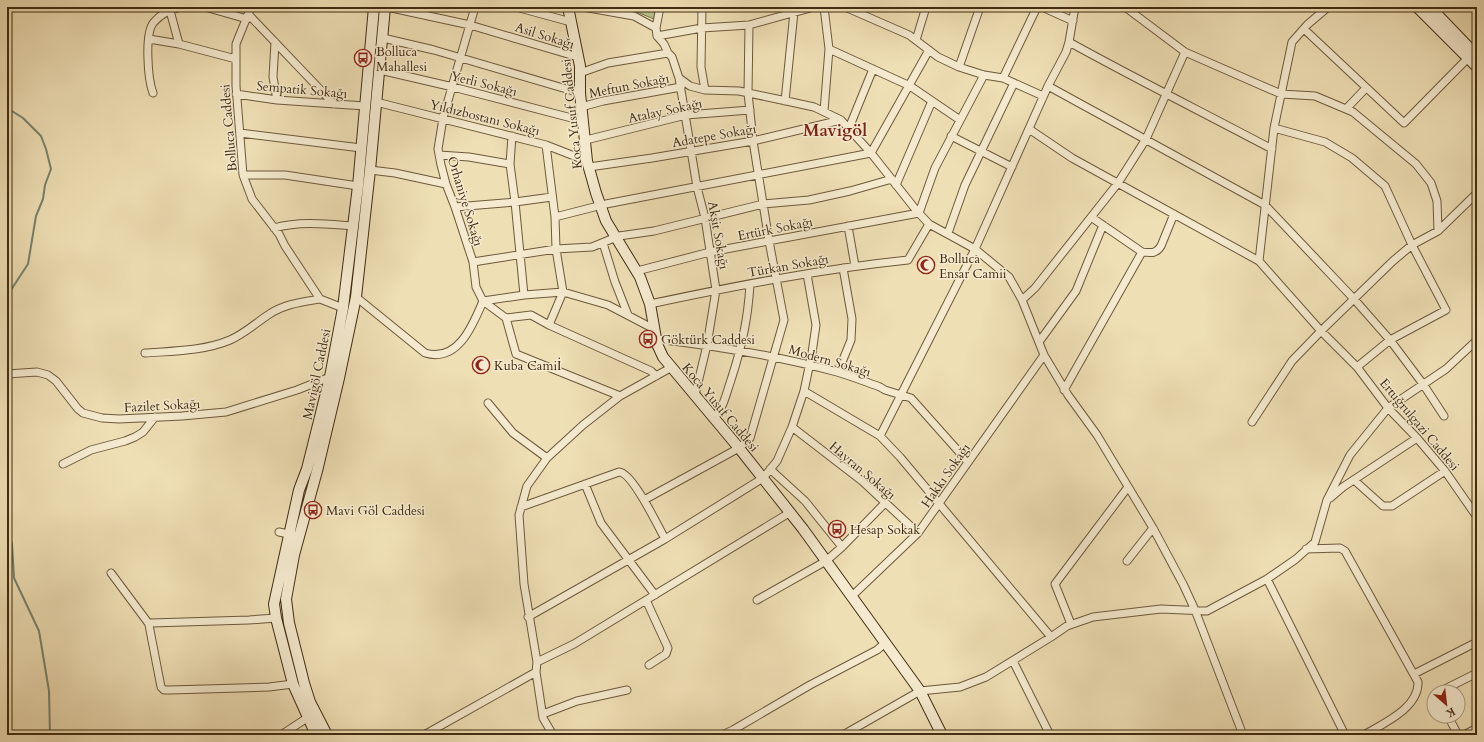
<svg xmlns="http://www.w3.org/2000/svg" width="1484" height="742" font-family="Cardo,serif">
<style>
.green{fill:#b6c28f;stroke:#7c7750}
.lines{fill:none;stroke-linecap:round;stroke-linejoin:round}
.stream{stroke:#76836f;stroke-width:2}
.street-casing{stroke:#6c593b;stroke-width:9}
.secondary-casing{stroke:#412c12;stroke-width:12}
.street{stroke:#f5eacf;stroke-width:7}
.secondary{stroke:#f5eacf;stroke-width:10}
.labels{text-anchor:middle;stroke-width:3;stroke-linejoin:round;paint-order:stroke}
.street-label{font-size:13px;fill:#412c12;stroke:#f5eacf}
.poi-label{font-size:13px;fill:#412c12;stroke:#f5eacf;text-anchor:start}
.district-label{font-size:17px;font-weight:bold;fill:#7a1f14;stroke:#f5eacf}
</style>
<rect width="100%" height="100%" fill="#efdfb5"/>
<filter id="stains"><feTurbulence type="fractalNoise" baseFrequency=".005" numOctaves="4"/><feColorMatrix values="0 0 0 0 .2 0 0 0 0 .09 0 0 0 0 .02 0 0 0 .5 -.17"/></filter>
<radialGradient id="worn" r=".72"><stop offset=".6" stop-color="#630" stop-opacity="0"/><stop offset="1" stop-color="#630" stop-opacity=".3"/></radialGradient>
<!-- green -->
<path class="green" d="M625,7H655L654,19Z"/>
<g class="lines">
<!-- stream -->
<path class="stream" d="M7,108L23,118L41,136L46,149L51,169L45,185L43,199L36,216L28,264L7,296
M7,457L8,464L7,495
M7,527L12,544L14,578L39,631L49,691L50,735"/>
<defs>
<path id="street" d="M169,7L179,44
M205,7L247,19
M251,7L236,44V86L243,175L252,199L279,234L285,246L320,299L343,308
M387,7L470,25L578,57
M475,7L443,118L438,149L441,165L446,184L455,207L473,262L476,287L483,301L524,295L563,292L608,305L654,329
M516,7L571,22
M583,7L634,16L656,28L657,36L664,44L668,53L672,57L679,78L690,86L705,90L739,91L791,102L814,107L841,120L871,153L916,210L929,224L975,249L1009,277L1022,300L1044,355L1068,395L1097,435L1153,528L1183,584L1195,610L1243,735
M702,7L701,67L705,90
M845,7L909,35L938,57L959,67L984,75L1003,78L1043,96
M1042,7L1073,21
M1125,7L1185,52L1281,94L1315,96L1353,112L1416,164L1431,183L1437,201L1438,231
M249,15L334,104
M656,28L660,7
M1304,29L1404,123L1468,58
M657,36L702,28L749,25L814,7
M383,38L434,50L580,93
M149,39L179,44L236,59
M916,40L926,7
M275,42L273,77L277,100
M1069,42C1136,79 1204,113 1272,149
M829,49L910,86L960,120
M959,67L980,7
M380,70L453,87L583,121
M580,73L608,63L668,53
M679,78L697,187L705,218L716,290L707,345L695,395
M1003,78L1037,7
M1048,86L1265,205L1354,299L1390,340L1423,384L1444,416
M153,93C148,80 144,33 154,22C161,14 171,9 181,7
M236,94L277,100L365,106
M785,101L794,12
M376,102L546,145L587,161
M581,107L603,101L681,87
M1346,109L1366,88
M824,111L829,49L824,7
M849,128L873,69
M1029,129L1072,158L1259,261L1321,331L1357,367L1390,340L1446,310L1412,245L1385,186L1352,158L1325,142L1274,128
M240,133L361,148
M512,136L510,164L515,202L524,295
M951,136L1012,167
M586,140L686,115L750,110
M546,145L555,217L556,249L563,292L549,325
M439,155L469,157L510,164
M589,167L652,158L753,141L841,120
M370,170L395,173L446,184
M243,175H285L358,186
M896,185L932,101
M455,207L515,202L552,197
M555,217L606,204L871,153L929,50
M1091,217L1142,252
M848,226L855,266
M274,228C301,221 326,224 353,226
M948,233L965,185L1014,83
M603,243L615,282L628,315
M1259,261L1274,128L1292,42L1307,25L1328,7
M473,262L556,249L592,247L619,236L654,231L763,204L809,200L850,191L892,179
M637,271L710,252L919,213L935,168L984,75
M356,297L425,353C458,363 473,325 483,301L506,318L516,354L620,396
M1022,300L1035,288L1118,183L1146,139L1185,52
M650,304C735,286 821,269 908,260L929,224
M506,318L531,315L549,325L651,371L656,376
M656,339C717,346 778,356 837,372C851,376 866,382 880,387L885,390L911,398L968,462
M1039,342L1076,291L1103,225
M145,353C173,351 204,351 230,340C244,334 256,323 268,315C284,304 302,302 320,299
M1357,367L1388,408L1417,438L1445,471L1477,517
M838,372L851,340L852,319L843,268
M7,374L37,372L48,375L56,381L78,409L83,413L102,418L119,419L182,416L226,412L297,390L330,377
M1064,390L1142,252C1151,253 1156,254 1161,246L1174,214
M804,391L880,436L900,457L1051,637
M488,403L513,433L547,458
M714,418C724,407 726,394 731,380C742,346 748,319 750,284
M1252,422L1292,361L1321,331L1393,261L1412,245L1438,231L1477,193
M792,427L862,481L918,533
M880,436L975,249L1048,86L1066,52L1069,42L1075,7
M63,464L91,450L125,441L135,437L143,432L155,417
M770,469L805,501L842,547
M1354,480L1383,506H1392L1445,471
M585,484L601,523L655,595
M1330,498L1343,487L1417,438
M644,500L739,448L750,438L784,320L769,241L753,141L748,93L749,25
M521,507L619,472C632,472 658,526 665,539
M279,532L293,535
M1306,549L1340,548L1345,551L1418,682C1419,708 1384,723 1364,735
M1127,561L1153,528
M111,573L149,624
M1267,579L1345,735
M851,597L918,533L1044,355
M646,600L668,648L666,654L649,665
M757,600L826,561L842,547L885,503
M528,617L665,539L763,478L777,461L792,427L804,391L812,353L816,325L807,274
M276,618L249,620L151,623L149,625L161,687L164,690H170L269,687L293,684
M1071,624L1055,584L1128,487
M1013,661L1050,735
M537,662L574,644L789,513
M1414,674L1477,642
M1439,692L1477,673
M543,714L577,701L627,690
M1448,716L1458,735
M281,735L307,718
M424,735L536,672
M553,735L543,718L536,672L537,662L524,584L519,515L527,486L547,458L583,425L620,396L672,367
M722,735L733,730L810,685L877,650L884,644
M843,735L920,691L960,687L986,677L1051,637L1067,626L1093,617L1161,609L1207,611L1267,579L1296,559L1315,542L1327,500L1350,455L1388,408L1446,369L1477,340
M1464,735L1477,728"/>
<path id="secondary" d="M568,7L580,66V93L587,161L596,193L606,221L640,277L650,304L657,344L663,357L739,448L803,529L920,691L942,735
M1417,7L1477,67
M1430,7L1477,56
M316,735L293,684L276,618L274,604L299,490L307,469L330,377L343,308L358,186L374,7
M327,735L310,702L304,683L289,623L286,599L294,555L317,471L339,378L356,297L370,170L385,7"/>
</defs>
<!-- street casing -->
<use href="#street" class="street-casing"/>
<!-- secondary casing -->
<use href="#secondary" class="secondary-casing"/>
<!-- street -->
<use href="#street" class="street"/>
<!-- secondary -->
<use href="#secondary" class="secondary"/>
</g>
<!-- icons -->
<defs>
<symbol id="bus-ring" viewBox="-11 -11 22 22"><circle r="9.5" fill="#f5eacf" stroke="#8f2418" stroke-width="1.5"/><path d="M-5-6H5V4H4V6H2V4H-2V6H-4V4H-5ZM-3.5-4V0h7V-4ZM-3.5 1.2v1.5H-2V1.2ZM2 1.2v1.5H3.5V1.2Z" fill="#8f2418"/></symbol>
<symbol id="mosque-ring" viewBox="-11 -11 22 22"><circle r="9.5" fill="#f5eacf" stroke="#8f2418" stroke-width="1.5"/><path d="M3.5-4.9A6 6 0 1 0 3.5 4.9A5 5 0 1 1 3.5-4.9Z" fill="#8f2418"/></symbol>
</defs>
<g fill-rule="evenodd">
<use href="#bus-ring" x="353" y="48" width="20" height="20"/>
<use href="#mosque-ring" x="916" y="255" width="20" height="20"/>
<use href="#bus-ring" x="638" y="329" width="20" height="20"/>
<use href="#mosque-ring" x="471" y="355" width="20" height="20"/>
<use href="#bus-ring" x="303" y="500" width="20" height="20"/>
<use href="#bus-ring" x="827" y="519" width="20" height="20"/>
</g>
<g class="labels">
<!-- street labels -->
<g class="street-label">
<text transform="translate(545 35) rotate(17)" y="5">Asil Sokağı</text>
<text transform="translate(484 83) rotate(14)" y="5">Yerli Sokağı</text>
<text transform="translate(629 85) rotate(-11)" y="5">Meftun Sokağı</text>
<text transform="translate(302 89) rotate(5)" y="5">Sempatik Sokağı</text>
<text transform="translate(665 110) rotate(-12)" y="5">Atalay Sokağı</text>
<text transform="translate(571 114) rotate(-96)" y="5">Koca Yusuf Caddesi</text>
<text transform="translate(485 117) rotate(14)" y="5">Yıldızbostanı Sokağı</text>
<text transform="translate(228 128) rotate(-95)" y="5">Bolluca Caddesi</text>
<text transform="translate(714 135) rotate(-10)" y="5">Adatepe Sokağı</text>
<text transform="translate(466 201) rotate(73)" y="5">Orhaniye Sokağı</text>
<text transform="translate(775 228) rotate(-11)" y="5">Ertürk Sokağı</text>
<text transform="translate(719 235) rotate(80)" y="5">Akşit Sokağı</text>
<text transform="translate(788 265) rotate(-10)" y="5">Türkan Sokağı</text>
<text transform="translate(830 360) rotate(16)" y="5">Modern Sokağı</text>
<text transform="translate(316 374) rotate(-78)" y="5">Mavigöl Caddesi</text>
<text transform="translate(162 405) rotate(-3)" y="5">Fazilet Sokağı</text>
<text transform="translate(721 407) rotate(50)" y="5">Koca Yusuf Caddesi</text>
<text transform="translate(1420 424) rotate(50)" y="5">Ertuğrulgazi Caddesi</text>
<text transform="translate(863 470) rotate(40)" y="5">Hayran Sokağı</text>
<text transform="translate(945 475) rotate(-55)" y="5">Hakkı Sokağı</text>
</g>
<!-- poi labels -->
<g class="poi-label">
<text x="376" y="56">Bolluca<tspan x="376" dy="15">Mahallesi</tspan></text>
<text x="939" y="263">Bolluca<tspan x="939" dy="15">Ensar Camii</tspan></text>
<text x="661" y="344">Göktürk Caddesi</text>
<text x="494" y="370">Kuba Camiİ</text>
<text x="326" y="515">Mavi Göl Caddesi</text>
<text x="850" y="534">Hesap Sokak</text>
</g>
<!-- district labels -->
<g class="district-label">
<text x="835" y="136">Mavigöl</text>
</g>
</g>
<!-- margin -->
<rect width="1484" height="742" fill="none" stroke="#efdfb5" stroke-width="24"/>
<rect x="8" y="8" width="1468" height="726" fill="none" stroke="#412c12" stroke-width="2"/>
<rect x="12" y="12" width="1460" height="718" fill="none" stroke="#412c12"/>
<!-- north arrow -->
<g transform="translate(1446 704) rotate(152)"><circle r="19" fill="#f5eacf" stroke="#ad9e83"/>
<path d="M0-3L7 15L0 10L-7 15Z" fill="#8f2418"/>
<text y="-6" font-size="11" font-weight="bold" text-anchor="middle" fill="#412c12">K</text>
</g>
<rect width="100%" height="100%" filter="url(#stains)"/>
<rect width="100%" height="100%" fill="url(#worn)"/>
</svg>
